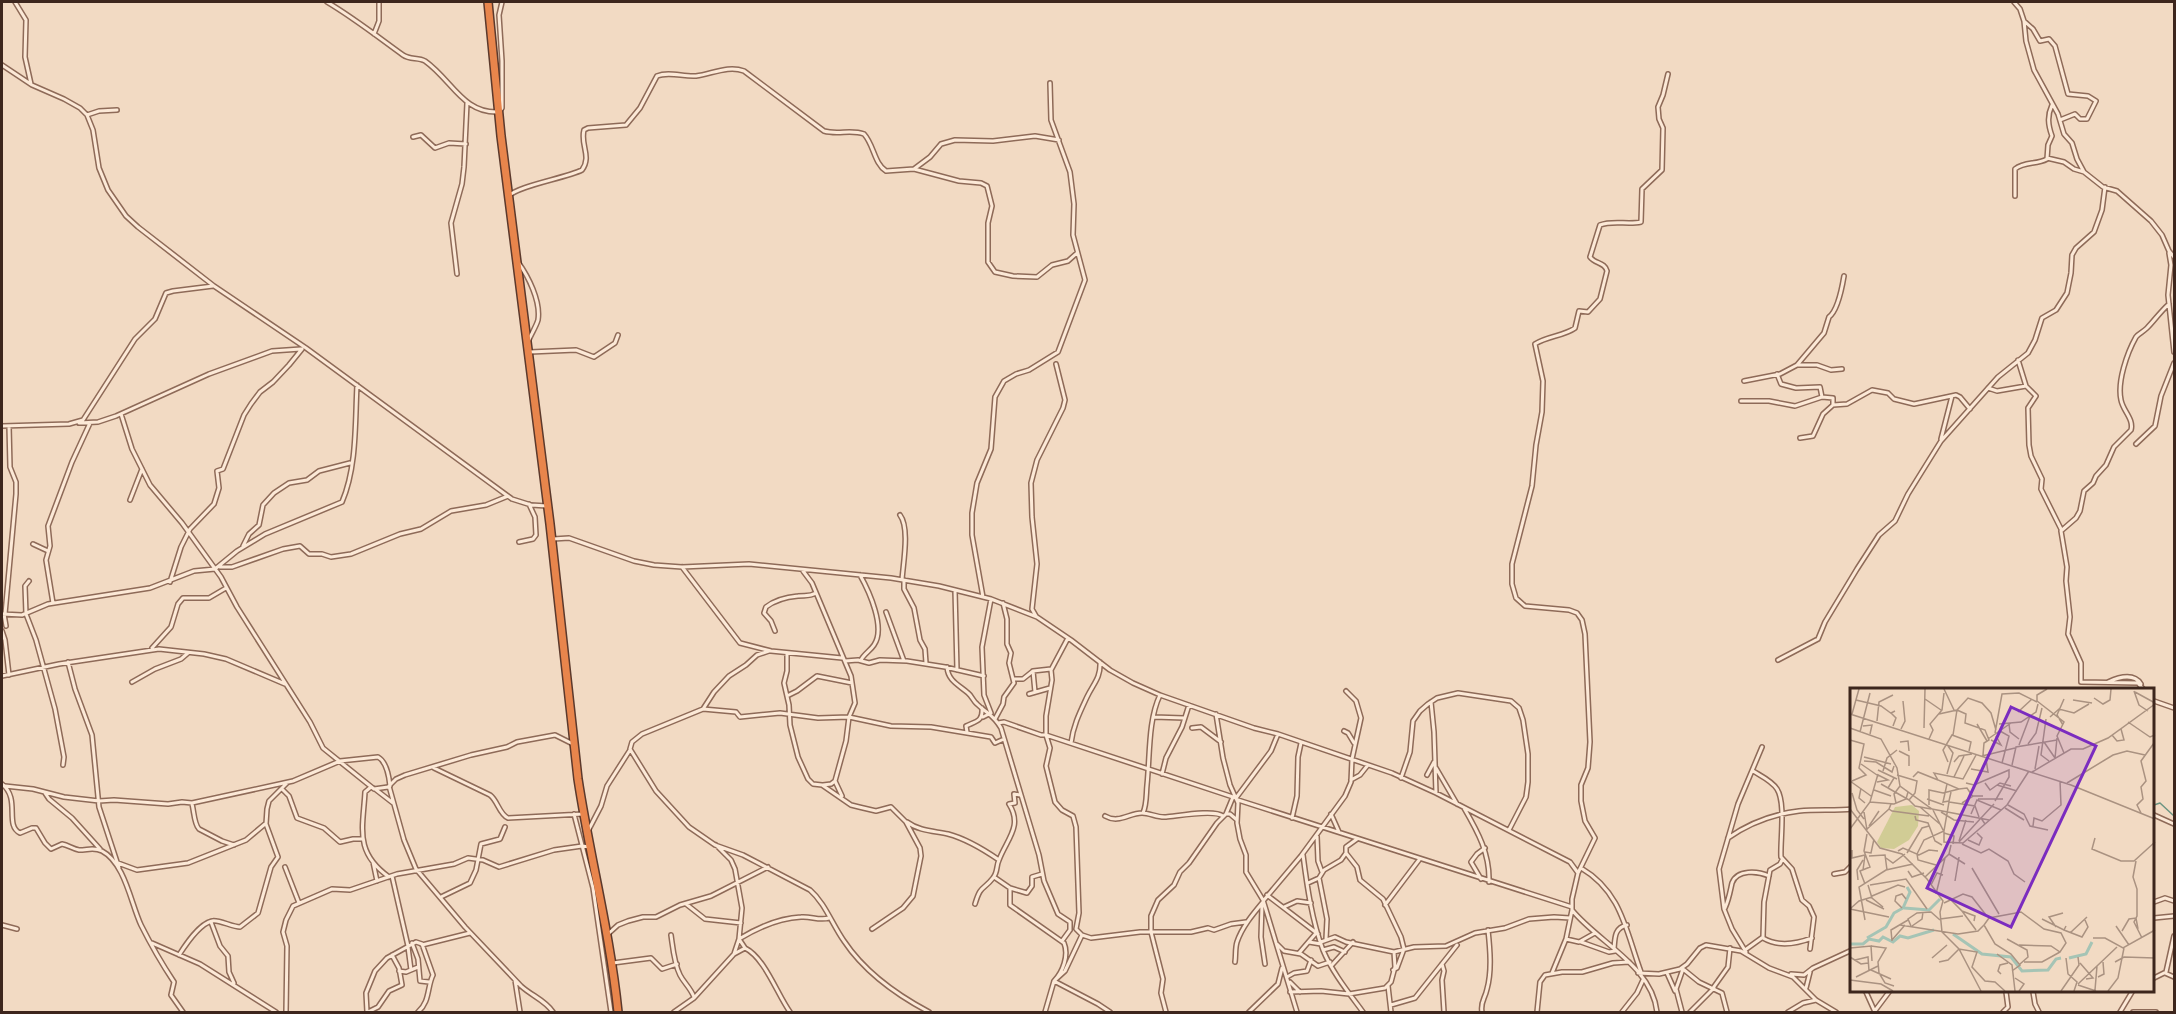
<svg xmlns="http://www.w3.org/2000/svg" width="2176" height="1014" font-family="'Roboto Serif',serif">
<style>
.lines{fill:none;stroke-linecap:round;stroke-linejoin:round}
.stream{stroke:#6b9481;stroke-width:1.5}
.street-casing{stroke:#8e6a58;stroke-width:6}
.highway-casing{stroke:#5c392c;stroke-width:10}
.street{stroke:#fce9d7;stroke-width:3}
.highway{stroke:#e8854c;stroke-width:7}
.inset-river{fill:none;stroke:#a5c4b5;stroke-width:3}
.inset-road{fill:none;stroke:#aa9281;stroke-width:1.5}
.view{fill:#7b2cbf;fill-opacity:0.15;stroke:#7b2cbf;stroke-width:3}
.inset-edge{fill:none;stroke:#3d261d;stroke-width:3}
</style>
<rect width="100%" height="100%" fill="#f2dac3"/>
<g class="lines">
<!-- stream -->
<path class="stream" d="M2154,805L2160,803L2174,816"/>
<defs>
<path id="street" d="M15,2L26,20L25,57L31,84
M327,2C354,18 378,37 403,55C410,60 418,57 425,61C452,80 463,114 499,112L502,108V61L499,15L502,2
M2014,2L2020,9L2024,21L2026,41L2034,70L2058,114L2064,134L2072,143L2077,159L2084,172L2103,187L2117,191L2151,221L2162,235L2169,251L2174,257
M2024,21L2033,29L2040,41L2049,39L2055,46L2068,94L2088,96L2096,101L2087,119H2080L2075,114L2060,120
M374,34L379,21V2
M2,65L32,85L64,99L80,108L87,115L93,130L99,168L108,190L126,216L138,227L214,286L306,348L512,499L531,505L547,506
M87,115L99,111L117,110
M413,137L421,135L435,148L449,143L466,144
M2047,158L2064,162L2074,169L2084,172
M914,169L930,157L941,144L955,140L993,141L1035,136L1059,140
M509,196C517,186 566,178 582,170C592,156 580,145 584,130L588,128L626,125L640,108L657,76C669,71 683,77 696,76C712,74 728,65 744,71L824,131C838,135 851,129 864,134C874,145 874,163 886,171L914,169L959,181L981,183L987,186L992,206L988,223V262L995,272L1013,276L1037,277L1052,265L1068,261L1077,253
M2015,196V169C2025,161 2036,165 2047,159L2048,145L2052,136C2048,125 2047,116 2052,105
M2169,253L2171,265L2168,295L2174,352
M518,262C528,276 541,301 538,320C536,327 531,334 528,342
M457,274L451,223L462,184L464,167L467,103
M530,352L576,350L594,357L615,343L618,335
M2018,360L2026,386
M1797,365H1817L1831,370L1842,369
M1777,374L1781,384L1796,388L1820,387L1822,397L1833,398V405
M1744,381L1780,374L1797,365L1824,333L1829,317C1837,311 1842,288 1844,276
M1988,388L1997,391L2026,386L2036,396L2028,408L2029,445L2031,456L2042,479L2041,489L2061,529
M1741,401H1769L1795,406L1822,397
M121,414L132,449L150,485L182,523L221,577L237,607L310,722L323,748L374,789L388,787L396,779L405,775L471,755L507,747L517,742L555,735L573,744
M79,423L98,422L116,416L209,374L272,351L301,349
M2,426L69,424L83,420L135,339L155,319L166,293L173,291L213,286
M1800,438L1813,436L1823,414L1833,405L1847,404L1872,390L1888,393L1894,399L1914,404L1956,395L1960,397L1970,409
M1941,439L1952,396
M2136,444L2155,426L2161,396L2174,363
M130,500L142,469
M900,515C910,528 903,564 902,580
M553,539L569,538L634,561L654,565L682,567L749,564L891,578L939,586L991,599L1037,617L1071,640L1110,670L1133,683L1160,695L1254,728L1278,734L1392,773L1436,793L1570,862L1578,873L1572,899V910C1599,943 1652,966 1657,1012
M519,542L533,539L536,535L535,517L529,504
M33,544L48,551
M243,546L249,534L259,525L263,505L274,493L289,483L307,480L319,471L350,463
M220,567H232L283,549L300,546L309,554H322L331,557L351,554L400,534L421,529L451,511L486,505L508,496
M682,567L740,643L771,651L842,658
M803,571L812,583L851,676L855,703L849,717L846,741L835,781L842,796
M860,575C869,591 886,628 874,645C870,651 864,654 861,660
M904,580V589L914,608L920,640L925,649L926,663
M29,581L25,586L26,614L36,640L55,709L64,757L63,765
M170,582L181,547L190,529L214,504L219,488L217,471L223,469L244,415L251,404L260,392L273,382L289,365L302,349
M955,590L957,670
M983,597L972,535V513L977,483L991,449L995,397L1004,381L1016,374L1029,370L1058,352L1085,280L1073,235L1074,204L1070,172L1051,120L1050,83
M53,603L46,560L50,546L48,526L72,462L90,423
M886,612L904,661
M2,614L22,615L48,604L150,588L194,571L215,569L237,551L265,534L342,502C357,467 355,423 357,385
M4,614L6,626
M5,614L16,494V482L10,467L9,426
M1036,616L1032,609L1037,564L1032,517L1031,483L1037,460L1063,408L1065,400L1056,364
M2,631L5,640L9,675
M775,631L771,621L764,613L766,607C775,600 787,597 798,596C805,595 809,597 816,593
M1068,638L1051,670L1052,680L1046,716V735L1050,748L1046,766L1055,802L1062,810L1073,816L1076,827L1079,913L1076,929L1082,935L1091,938L1140,932H1191L1208,928L1214,930L1231,924L1246,922
M152,648L171,627L178,604L183,598H209L226,588
M787,653V671L784,683L789,705L790,725L798,757L808,779L813,784L822,785L851,805L859,807L876,811L891,807L906,822L920,848L921,856L913,896L903,908L872,929
M1778,660L1818,639L1825,622L1857,569L1879,535L1895,521L1908,494L1941,441L1998,377L2028,353L2035,340L2042,318L2056,310L2067,293L2071,273L2072,255L2076,248L2094,232L2102,210L2105,187
M845,661L858,660L869,663L880,660L907,661L945,667L984,676
M68,662L75,689L92,735L99,807L119,868
M947,667C948,681 959,685 968,693C972,696 973,701 977,704C987,714 993,714 1001,728L1039,855L1044,881L1058,914L1070,922V930
M1033,671L1035,692
M2,676L59,664L159,649L204,654L226,659L285,684
M1014,679H1023L1033,671L1051,669
M132,682L155,669L181,659L188,653
M2108,682C2119,677 2134,673 2141,684
M2144,690L2138,683L2081,682V663L2068,634L2070,617L2066,581L2067,567L2061,531L2076,518L2080,511L2084,491L2093,483L2096,476L2106,465L2114,447L2131,430C2134,419 2123,411 2121,400C2117,382 2127,353 2136,337C2139,333 2143,332 2147,328C2154,321 2160,312 2169,304
M1029,694L1050,688
M787,696L797,691L817,676L852,683
M2154,701L2174,708
M1431,702L1434,732L1436,793
M703,709L714,692L729,676L746,665L757,655L769,651
M1216,714L1223,758L1230,785L1238,803L1237,823L1240,839L1246,855V872L1263,900L1297,1012
M983,717L991,713L984,695L982,647L991,599
M1154,717L1184,718
M995,719L1003,704L1004,697L1014,683L1009,663L1011,653L1007,644V619L1003,603
M998,723L1004,722L1041,735H1046L1236,798L1271,751L1278,734
M1192,728L1201,727L1221,742
M1344,731L1348,733L1354,743
M967,732L966,726C977,721 983,721 982,708
M1071,743C1073,726 1080,712 1087,697C1093,684 1101,678 1100,662
M434,768L490,795C498,801 499,814 508,818L583,814
M1436,768L1457,804
M1753,771C1761,776 1772,781 1777,789C1786,803 1780,841 1781,857L1792,869L1802,900L1809,906L1814,917L1810,949
M1162,774L1166,758L1182,727L1189,705
M1427,775L1434,762
M1401,778L1410,752L1413,721L1420,711L1428,704L1437,698L1458,693L1511,701L1519,708L1523,720L1528,754V782L1526,797L1509,830
M1351,780L1360,775L1368,765
M2,784C21,799 4,825 20,833L32,828H36L45,843L51,849L62,844C68,845 73,849 79,850C88,850 94,847 102,851C125,863 131,904 141,925C151,945 162,964 174,982L171,995L183,1012
M823,785L831,784L835,781
M5,786L33,789L64,797L99,801L114,800L168,804L182,802L192,803L293,781L340,761L378,757C387,762 389,776 390,786
M389,786L404,840L416,869L465,927L521,986C532,996 545,1000 553,1012
M371,787L365,792C363,828 354,852 389,877
M282,789L289,796L297,818L324,828L340,842L353,839H362
M375,789L393,803
M45,793L49,799L72,818L100,849
M1238,800L1572,907
M192,804C194,811 194,824 199,829L222,841L234,845
M1464,808C1478,832 1490,854 1489,882
M1143,813C1147,804 1146,794 1147,785C1150,756 1148,720 1160,695
M574,814L593,888L611,1012
M1226,814L1233,797
M1331,814L1339,832
M2154,815L2174,824
M1105,816C1119,824 1129,813 1142,813C1150,813 1158,818 1166,817C1178,816 1214,809 1223,816
M1292,818L1297,796L1298,757L1301,743
M907,822C919,831 934,831 948,834C967,839 983,849 999,860
M588,831L601,806L607,786L630,750
M1317,836L1318,861L1322,872
M1728,838C1748,824 1774,814 1799,811C1817,809 1835,811 1852,809
M1357,839L1346,847V853L1357,867L1360,880L1383,899L1401,937L1404,949L1397,968L1393,970
M716,845L731,860L735,869L742,908L739,939L745,948
M1303,855C1307,886 1312,921 1323,950C1332,972 1349,993 1363,1012
M373,862L377,881
M118,863L137,870L188,863L246,840L265,824
M285,867L299,903
M1581,868C1622,892 1626,932 1641,972
M1578,873L1595,838L1585,821L1581,801V785L1588,768L1590,742L1585,634L1582,620L1577,613L1569,610L1525,606L1516,598L1512,584V564L1532,486L1536,445L1542,412L1543,381L1535,344C1547,336 1564,336 1575,328L1579,311L1588,312L1600,299L1607,271C1605,262 1595,264 1590,257L1600,225C1613,220 1628,225 1641,222L1642,189L1662,170L1663,128L1659,119L1658,107L1663,95L1668,74
M1834,874L1845,872L1852,865
M392,876L408,946
M994,877L1010,888L1027,893L1032,886V877L1042,874
M1319,878L1327,919L1326,939
M1481,879L1471,862L1477,854L1485,848
M1308,883L1319,878L1324,870L1341,860L1346,853
M1010,888V905L1064,943C1069,955 1063,972 1054,981L1098,1004L1110,1012
M1267,895L1318,934
M441,897L470,883L476,870L481,844L500,839L505,827
M1264,900L1301,856L1345,796L1351,782L1352,759L1361,718L1356,701L1346,691
M2154,902L2165,898L2174,901
M686,904L705,919L741,923
M975,904C981,884 983,891 993,878C998,872 996,866 999,860C1007,839 1023,826 1009,804L1015,803L1014,794L1020,795
M1262,905L1261,937L1265,964
M1385,905L1419,860
M1284,907L1297,901L1311,903
M1725,908C1729,899 1730,892 1732,883C1737,869 1758,871 1769,876
M2154,918L2174,916
M211,922L220,946L228,956L229,972L234,983
M2,925L17,929
M608,934L618,925L628,921L643,917H656L680,905L711,896L768,867
M671,935C673,949 674,963 680,975C684,983 690,987 694,997
M1763,938C1778,947 1796,944 1812,938
M1566,939L1579,942L1595,933
M1062,941L1070,930
M1309,942L1321,944
M1321,942L1335,937L1346,942L1394,952L1414,947L1446,946L1475,933L1505,928L1529,919L1554,917L1570,918
M1581,942L1609,952L1615,951
M152,943L200,964L276,1012
M412,943L418,959L420,981L429,982
M1277,944L1284,951L1301,954L1318,966L1330,962
M422,945L470,933
M408,947L411,970
M1614,949C1615,938 1614,928 1627,925
M1323,950L1334,947L1345,952
M1745,950L1763,937L1764,902L1770,870L1780,864L1782,860
M1746,952L1732,929L1724,909L1719,869L1738,804L1762,747
M1299,953L1317,932
M734,954L739,939C757,928 780,918 801,917C811,916 819,921 829,918
M179,955C186,944 199,924 212,921C218,919 232,927 240,927L258,913L271,867L278,857L266,824L267,809L269,801L287,783
M1235,962C1236,955 1235,948 1237,942C1242,927 1253,914 1263,902
M613,963L651,958L662,969L677,964
M1442,964L1444,971L1442,980L1444,1012
M1332,965L1353,942
M1683,969L1699,982L1722,993L1727,1012
M399,971L406,972L418,967
M1552,973L1566,939L1572,910
M1638,973L1659,974L1680,969L1687,964L1700,948L1706,945L1741,951L1769,968L1793,977L1816,1000L1836,1012
M1667,973L1675,991
M2165,973L2174,977
M1791,974L1804,975L1813,968L1852,950
M1287,977L1294,973L1307,971L1311,960
M2154,978L2166,972L2174,936
M515,980L520,1012
M1290,982L1300,992
M1388,986L1391,1012
M1713,988L1728,967L1730,948
M1806,988L1810,972
M1290,992L1321,991L1349,994L1385,988L1391,982L1395,967L1394,952
M1866,992L1875,1012
M2033,992L2035,1004L2039,1012
M1391,1005L1415,998L1457,945
M286,1012L287,946L283,932L286,920L293,906L332,889L350,890L397,874L454,864L468,858L483,860L499,867L554,850L582,846L590,847
M367,1012L366,993L375,971L387,958L416,942L422,944L433,975C427,987 430,1002 418,1012
M368,1012L378,1007L389,991L402,985L399,968L392,955
M674,1012L694,998L734,954L745,948C765,958 777,994 790,1012
M929,1012C897,995 864,971 844,941C832,924 825,903 810,890L743,855L715,845L689,827L656,791L630,749L632,742L642,734L703,709L736,712L740,717L780,713L818,718L849,717L891,726L931,727L991,737L995,743L1004,739
M1045,1012L1054,981L1065,971L1082,935
M1166,1012L1161,993L1163,979L1151,932V916L1158,900L1174,885L1180,872L1189,863L1217,823L1226,814H1230L1237,820
M1249,1012L1278,984L1282,968
M1482,1012C1480,1002 1485,999 1487,989C1492,971 1490,949 1488,930
M1537,1012L1540,982L1545,975L1562,972H1582L1613,963L1629,962
M1622,1012L1637,993L1643,980
M1682,1012L1676,989L1683,969
M1690,1012L1714,988
M1788,1012L1803,1003L1816,1000
M1874,1012L1889,992
M2003,1012L2008,1007L2006,992
M2120,1012L2132,992
M2133,1012H2156"/>
<path id="highway" d="M488,2L501,136L550,524L578,779C590,858 610,933 618,1012"/>
</defs>
<!-- street casing -->
<use href="#street" class="street-casing"/>
<!-- highway casing -->
<use href="#highway" class="highway-casing"/>
<!-- street -->
<use href="#street" class="street"/>
<!-- highway -->
<use href="#highway" class="highway"/>
</g>
<!-- overview -->
<g transform="translate(1850 688)">
<rect width="304" height="304" fill="#f2dac3"/>
<path d="M62,117L69,123L68,138L59,152L44,161L31,160L27,154L45,119Z" fill="#d1cc95"/>
<path class="inset-river" d="M54,220L79,222L90,211M103,246L132,266L161,269L172,283L198,282L206,271L211,270M17,250L36,239L44,225L53,220L60,204L57,199M0,256H13L19,251L29,253L33,249L43,254L50,248L58,250L84,242M219,270L236,266L242,254"/>
<path class="inset-road" d="M94,1L104,22M197,1L187,7V13L214,34L207,48L214,65M284,3L289,17L298,23M285,4L305,15M244,10L253,16L260,12L261,1M75,11L91,22M6,12L31,18L42,26M223,12L242,15M107,22L116,26L115,35L135,42L139,52L134,55L133,67M168,24L182,11M0,26L221,97L305,131M2,26L9,1M89,26L107,22L118,10L132,15L141,25L146,42M200,29L209,21L224,25L239,16M196,31L191,67L199,73M27,33L29,14L43,7M278,34L300,49L305,47M127,36L137,53M149,36L171,34L186,24L188,16M159,36L160,44L169,51M213,37L207,27L214,11M13,38L22,37L20,46M43,38L46,30L41,25L45,23M0,40L31,51L47,80L50,98L82,121L139,132M74,40L75,1M51,41L55,33L53,13M150,43L159,48L152,75M10,44L20,5M145,45L152,6L169,5L187,14M103,47L107,22M262,47L267,53L274,52L271,41M79,51L83,42L80,36L92,22L94,5M138,51L161,35M0,52L14,56L9,80L16,87L2,93M141,52L151,57L146,48M50,54L58,53L59,63M194,54L205,70M178,56L186,45L192,20M169,57L180,28M49,63L59,68V78M132,68L165,60M14,69L41,76M205,70L207,50M14,73L26,74L42,84L44,78M98,74L93,62L102,47L121,54L119,63M104,74L109,68L122,66M11,76L27,87M162,77L166,59L207,52M121,81L138,84L136,71M185,81L189,58M28,82L47,91M33,83L37,70L47,62M182,84L221,61H233L258,50L305,16M97,86L103,65L98,58M63,89L68,84L88,92M104,89L114,68M0,93L21,108M27,94L38,92L28,87M116,95L124,97L159,82V89L145,113M135,95L140,102L150,95L161,98M217,95L263,67L277,63L295,67M31,96L38,100L44,90M97,96L93,114L99,113L101,104M147,97L167,103M11,100L9,110L15,115M38,100L59,112L65,105L67,93L47,87M109,101L117,100L123,109M24,102L41,108M2,105L7,122L14,131M77,111L94,117M128,111H153M59,112L65,118L81,121M20,114L44,116L56,111L58,104M99,114L125,118L129,129M46,115L44,106L50,98M112,115L123,108H133M41,116L39,121L42,123L79,128M79,117V102L93,105L109,101L88,92L84,85L113,91L126,67M158,117L174,126L180,138L198,142M70,119L91,137M155,120L174,132M0,121L30,160L52,166L77,191L93,213L90,224L92,244L109,261L131,303M83,122L94,144V154L113,155L157,117L179,83M14,124L17,142M91,124L104,132L124,134M291,125L287,117L293,111L291,99L296,93L291,73L304,55M121,126L127,112L151,122M65,128L66,132L78,135L85,153L92,157M135,136L131,130L144,116M19,138L29,123M183,138L184,130L192,133L211,117L210,93M0,141L20,114L28,86M17,141L39,121M94,145L104,148L103,156M245,150L242,161L271,173H284L305,154M118,152L129,157L132,150L127,145M109,153L116,132M109,154L131,130M112,156L131,165L139,161L158,173L164,186L175,194M2,162V170L15,167L13,182M48,163L53,160L69,167L79,162L88,163M15,164L21,165L24,151M57,165L72,140L79,138M67,166L74,152L94,143L99,114M67,166L68,172L86,177M99,166L115,176M19,168L35,167L37,182M36,170L43,175L55,166M286,173L283,189L287,201V228L284,234L292,250M122,180L149,226M58,183L62,189L74,185M75,189L99,166L101,157M8,192L7,182L13,172M105,193L109,169M15,196L10,183L20,179L14,163L17,146M18,197L22,210L33,219M20,197L56,191L77,221M81,197L87,185L93,187M86,206L95,170M22,208L48,197L55,199M16,212L34,221M101,212L112,223L125,228L124,233M94,215L113,206L122,209L136,227M1,220L9,213L22,209M52,220L45,213L46,208L52,206L56,211M0,221L39,229M112,223L126,242M90,231L113,228M192,231L214,242M15,232L9,199L36,182L63,176M50,237L108,246L128,243L134,237M61,238L58,231L67,225L81,224L90,232M62,238L72,231L73,224M216,238L214,242L232,249L238,239L235,232M266,238L279,257M206,239L199,229L213,225M272,243L279,231L286,230L288,241M220,245L237,229M243,250H255L273,260L305,242M157,251L177,262L178,269L170,276M42,252L55,237M42,253L41,242L58,232M21,258L36,260L28,274L29,285L35,295L44,298M0,260L21,258L22,273M147,266L162,277L165,303M0,269L11,276L18,275M82,270L97,257M216,270L218,286L227,294L224,303M5,272L18,269L19,283M89,274L98,272L109,261L127,264L122,279L135,293L145,294L155,303M174,274H192L210,264M265,274L274,269L305,270M230,275L243,290L236,291M21,282L41,291M162,283L170,277L161,266L145,256L134,237L139,230L171,224L194,241L211,245L216,255L210,264L201,258L169,257M151,286L148,283L150,277L158,275M6,289L28,278M248,289L254,286L253,274M165,290L174,296L169,303M0,292L31,296L43,303M228,296L267,259M228,297L246,303M245,302L247,278M211,303L229,277L228,269M258,303L268,290L274,260"/>
<path class="view" d="M161,19L246,58L161,239L77,200Z"/>
<rect width="304" height="304" class="inset-edge"/>
</g>
<!-- border -->
<rect width="2176" height="1014" fill="none" stroke="#3d261d" stroke-width="6"/>
</svg>
